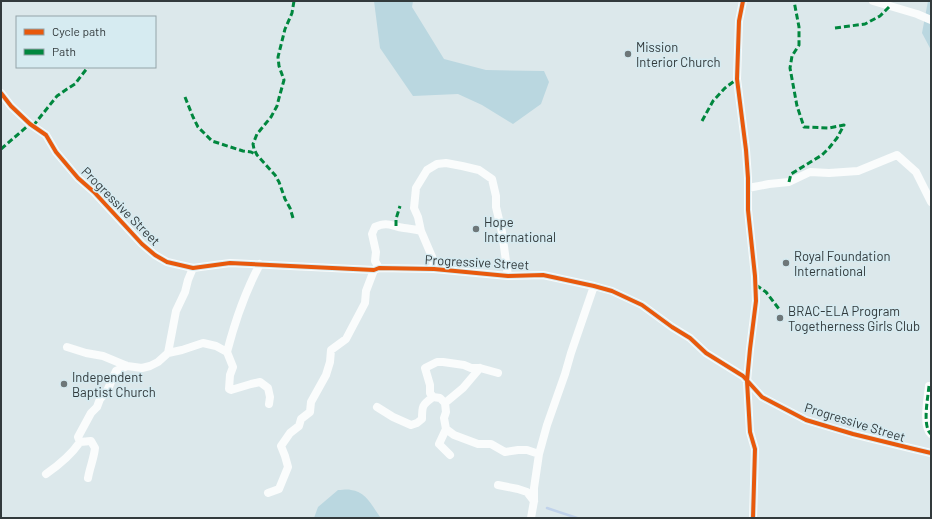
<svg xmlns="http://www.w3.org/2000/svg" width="932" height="519" font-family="Barlow,sans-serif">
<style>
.green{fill:#bad7e0}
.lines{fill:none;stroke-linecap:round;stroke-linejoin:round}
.stream{stroke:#c0d2ea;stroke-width:2.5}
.minor{stroke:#fafcfc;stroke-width:8}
.quiet{stroke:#00873e;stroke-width:3;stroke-dasharray:6 3;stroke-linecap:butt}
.cycleway-casing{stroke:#d6ebf1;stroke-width:6}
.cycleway{stroke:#e8590c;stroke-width:4}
.poi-dot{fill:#6e7779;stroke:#d6ebf1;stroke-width:1.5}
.labels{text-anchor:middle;stroke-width:3;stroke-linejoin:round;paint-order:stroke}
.poi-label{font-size:13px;fill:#323a3c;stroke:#d6ebf1;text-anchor:start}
.street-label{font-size:13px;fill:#323a3c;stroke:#d6ebf1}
</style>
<rect width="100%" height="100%" fill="#dce8eb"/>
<!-- green -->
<path class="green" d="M374,1H413L412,7L444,59L486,70L544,71L549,82L541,104L513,124L482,105L458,94L413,96L380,48Z
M928,1H931V50L922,33Z
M338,490C343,490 347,489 351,490C366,491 373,508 381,518H314L318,507Z"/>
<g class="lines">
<!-- stream -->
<path class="stream" d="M547,508L577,518"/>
<!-- minor -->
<path class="minor" d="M743,1L739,21L737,79L746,150L748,178V210L755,276L756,301L750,349L747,381L750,432L755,449L753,518
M873,1L917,14L931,20
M1,93L11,106L30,124L46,135L56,152L78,178L94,192L142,244L155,255L167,262L193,268L230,263L374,270L379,268L434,269L508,276L543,275L594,286L612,291L642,305L672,327L690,338L706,353L743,376L762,397L806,420L853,434L910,448L931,453
M748,188L769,184L789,182L810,172L829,173L858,171L897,155L916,172L931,202
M379,268L375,261L376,252L372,234L375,227C388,221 391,226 404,228C410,229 415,229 421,231
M434,269L433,259L421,231L418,217L414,208L416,188L427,170L437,164L446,163L462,166L479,170L492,179L496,196V207L502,232L508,276
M67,347L86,353L103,356L127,366L142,368L150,366L158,362L168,353L176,311L185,292L188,280L193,268
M227,352C235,321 245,292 260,264
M168,353L182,350L203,343L216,346L227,352L233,367L230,375L229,389L231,390L251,384L260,382L268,388L270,397L269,404
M498,373L480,368H471L464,365L443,362H437L425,368L430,385V393L433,397L440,398L445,403L446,412L444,418L446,429L454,435L478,444H491L505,452L518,450H527L539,454
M929,386C928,397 922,427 931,434
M445,403L463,388L480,368
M377,407L393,417L411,425L417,423L422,419C422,406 422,405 433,397
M446,429L439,444L450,455
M80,442L91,441L95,448C94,458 90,467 88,478
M46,474C59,465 71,455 80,442L78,437L91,413L97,407L100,399L107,391L116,371L127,366
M498,485L518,489L527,492L534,501
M268,493L279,489L288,467L285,456L281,446L290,433L299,426L301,419L310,412L311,402L326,375L330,362L331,350L346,339L365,303L366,291L374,270
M531,518L534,501V488L539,454L547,425L565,374L571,353L594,286"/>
<!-- quiet -->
<path class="quiet" d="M835,28L865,24L880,16L890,6
M185,97L193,117L198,127L212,141L243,151L251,152L257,155
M702,121L713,101L725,88L737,79
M33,126L57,96L67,89L75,84L88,67
M1,149L30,124
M789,182L791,174L822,155L829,148L837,138L844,125L829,128L804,127L797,106L790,68L792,56L799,45V27L794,1
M293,218L290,208L285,199L279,182L275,175L257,155L254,149L253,144L257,134L271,117L277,106L279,98L284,80L279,66L278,57L285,29L292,13L294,1
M396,226V219L400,206
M756,285L766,292L779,309
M929,386C928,397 922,427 931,434"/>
<defs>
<path id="cycleway" d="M743,1L739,21L737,79L746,150L748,178V210L755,276L756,301L750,349L747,381L750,432L755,449L753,518
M1,93L11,106L30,124L46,135L56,152L78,178L94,192L142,244L155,255L167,262L193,268L230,263L374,270L379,268L434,269L508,276L543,275L594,286L612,291L642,305L672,327L690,338L706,353L743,376L762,397L806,420L853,434L910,448L931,453"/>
</defs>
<!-- cycleway casing -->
<use href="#cycleway" class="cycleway-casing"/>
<!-- cycleway -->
<use href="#cycleway" class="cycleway"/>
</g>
<!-- markers -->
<g class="poi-dot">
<circle cx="628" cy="54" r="4"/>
<circle cx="476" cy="229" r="4"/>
<circle cx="786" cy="263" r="4"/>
<circle cx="780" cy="318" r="4"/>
<circle cx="64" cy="384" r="4"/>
</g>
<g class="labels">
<!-- poi labels -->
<g class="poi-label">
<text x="636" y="52">Mission<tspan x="636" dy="15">Interior Church</tspan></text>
<text x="484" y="227">Hope<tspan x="484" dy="15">International</tspan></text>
<text x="794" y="261">Royal Foundation<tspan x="794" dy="15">International</tspan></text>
<text x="788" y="316">BRAC-ELA Program<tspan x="788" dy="15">Togetherness Girls Club</tspan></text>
<text x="72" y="382">Independent<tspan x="72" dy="15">Baptist Church</tspan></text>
</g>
<!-- street labels -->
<g class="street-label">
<text transform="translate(121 206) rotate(45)" y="5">Progressive Street</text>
<text transform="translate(477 262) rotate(3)" y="5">Progressive Street</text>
<text transform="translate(855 422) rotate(17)" y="5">Progressive Street</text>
</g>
</g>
<!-- border -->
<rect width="932" height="519" fill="none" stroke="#323a3c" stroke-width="4"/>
<!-- legend -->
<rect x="16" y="16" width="140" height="52" fill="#d6ebf1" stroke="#94a4a9"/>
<rect x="24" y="29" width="20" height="6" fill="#e8590c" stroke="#94a4a9"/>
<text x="52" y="36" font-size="12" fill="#323a3c">Cycle path</text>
<rect x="24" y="49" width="20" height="6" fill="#00873e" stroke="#94a4a9"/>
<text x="52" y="56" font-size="12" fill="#323a3c">Path</text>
</svg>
